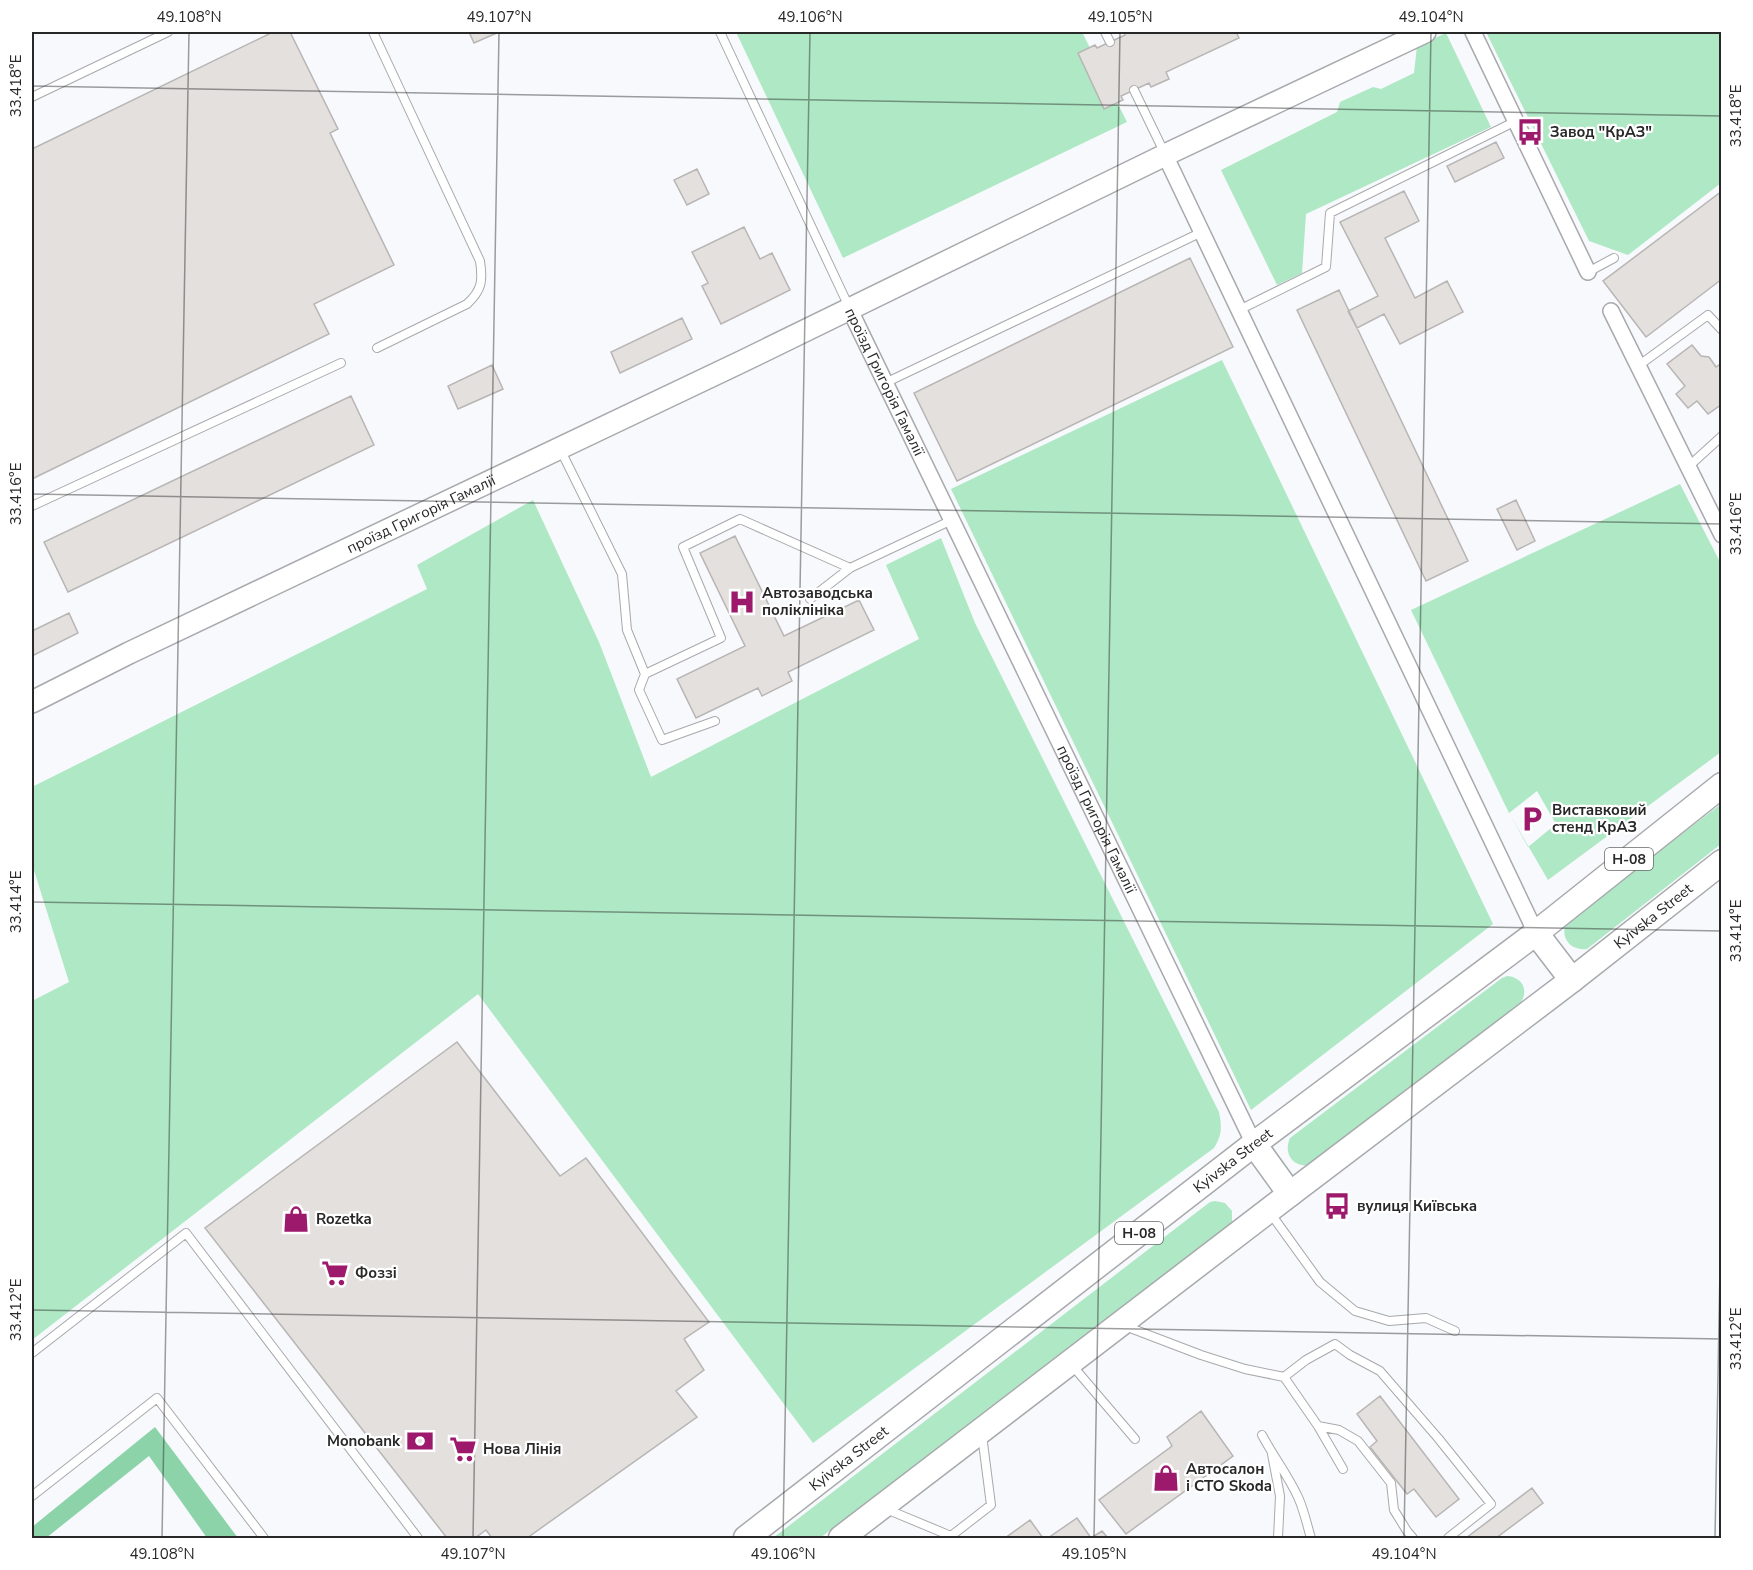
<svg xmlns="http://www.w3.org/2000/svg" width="1753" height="1570" font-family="'Nunito Sans',sans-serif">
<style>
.green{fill:#aee8c4;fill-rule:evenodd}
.forest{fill:#8dd3a9}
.building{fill:#e3e0de;stroke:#b8b5b4;stroke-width:1.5}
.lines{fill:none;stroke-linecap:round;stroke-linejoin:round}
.lane-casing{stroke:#a8a9ac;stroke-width:10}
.street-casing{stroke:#a8a9ac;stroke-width:18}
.secondary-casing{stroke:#a8a9ac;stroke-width:24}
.primary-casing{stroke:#a8a9ac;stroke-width:27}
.lane{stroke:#fff;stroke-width:8}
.street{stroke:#fff;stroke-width:15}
.secondary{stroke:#fff;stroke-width:21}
.primary{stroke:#fff;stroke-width:24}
.ticks{fill:none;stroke:#282829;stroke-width:1.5;stroke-opacity:0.45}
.labels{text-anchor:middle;stroke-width:4.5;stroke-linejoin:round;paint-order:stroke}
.shield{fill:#fff;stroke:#686869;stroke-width:1.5}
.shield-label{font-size:14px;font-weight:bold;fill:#282829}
.poi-label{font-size:15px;font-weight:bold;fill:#282829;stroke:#fff;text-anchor:start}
.street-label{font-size:15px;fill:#282829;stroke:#fff}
.neatline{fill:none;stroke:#282829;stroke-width:2}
.ticks-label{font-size:15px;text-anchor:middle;fill:#282829}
</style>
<rect width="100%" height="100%" fill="#f7f9fc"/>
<!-- green -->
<path class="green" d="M736,32H1082L1127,122L843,258Z
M1486,32H1721V183L1628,255L1589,241Z
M1446,33L1491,127L1306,214L1302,273L1277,285L1221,170L1337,112L1340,102L1373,87L1381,89L1414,73L1417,46Z
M1222,360L1493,924L1251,1110L951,489Z
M1680,484L1721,564V752L1548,880L1509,813L1411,610ZM1537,791L1556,824L1528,847L1509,813Z
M533,500L599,642L651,777L919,639L886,565L941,538L975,623L1219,1112C1222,1127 1222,1135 1214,1148L813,1443L478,994L32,1340V1001L69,982L32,864V787L427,589L417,565Z
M1721,804V844L1587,949C1570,951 1560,938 1566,922Z
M1507,976C1522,977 1529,990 1521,1002L1310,1165C1293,1168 1283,1154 1290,1138L1502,978Z
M1215,1201L1225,1203L1232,1211V1222L1229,1227L820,1538H773L1210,1202Z"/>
<!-- forest -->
<path class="forest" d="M155,1427L238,1538H207L149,1456L46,1538H32V1527Z"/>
<!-- building -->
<path class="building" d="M273,32H290L338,129L330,133L394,265L314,304L329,334L32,479V149Z
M469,32H499L474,43Z
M1124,32H1236L1239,38L1166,72L1169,79L1151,87L1149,83L1121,96L1123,100L1104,109L1078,53L1095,45L1097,48L1125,35Z
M1496,142L1504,158L1455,182L1447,166Z
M697,169L709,194L687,205L674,180Z
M1404,191L1419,221L1385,238L1415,298L1447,281L1463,312L1400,344L1384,314L1357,328L1348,311L1378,296L1340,222Z
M1722,191V279L1646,337L1603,281Z
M744,227L760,259L772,253L790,290L721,324L702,286L708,283L692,252Z
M1190,258L1233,347L957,481L914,393Z
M1339,290L1468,561L1426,581L1297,310Z
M682,318L692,339L620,373L611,352Z
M1692,345L1701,356L1709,357L1716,367L1722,363V404L1708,414L1697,401L1688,408L1676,394L1685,386L1667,364Z
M492,365L503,389L458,409L448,386Z
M351,396L374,445L68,592L44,542Z
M1516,500L1535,541L1517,550L1497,509Z
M735,536L784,636L859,600L874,630L788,672L792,681L762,696L758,688L696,718L677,679L745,646L700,553Z
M69,613L78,633L32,656V631Z
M457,1042L560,1176L586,1158L709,1322L684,1339L704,1370L676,1391L697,1417L527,1538H492L486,1530L475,1538H447L205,1228Z
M1380,1396L1459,1499L1436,1517L1414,1489L1407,1494L1370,1447L1377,1441L1357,1414Z
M1201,1411L1233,1456L1126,1534L1099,1500L1172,1446L1167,1437Z
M1532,1488L1543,1503L1496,1538H1466Z
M1077,1518L1091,1538L1102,1531L1108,1538H1048Z
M1030,1520L1043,1538H1005Z"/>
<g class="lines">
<defs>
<path id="lane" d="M373,32L480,261C483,281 482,290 467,304L377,348
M720,32L849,307
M1105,32L1110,42
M1134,90L1165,154
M32,97L168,32
M1588,272L1614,258
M1239,310L1326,267L1330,213L1516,121
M1638,366L1708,315L1722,330
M885,383L1202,232
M560,449L622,574L627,630L645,674L639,690L662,740L715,721
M1688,467L1722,436
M32,506L341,363
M810,599L850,568
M645,674L721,638L683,547L740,519L850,568L952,520
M1271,1214L1320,1282L1355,1311L1389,1321L1426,1318L1455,1331
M1125,1326L1201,1355L1245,1369L1284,1377L1306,1360L1335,1344L1350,1355L1380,1371L1438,1438L1491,1504L1448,1538
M32,1353L186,1233L418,1538
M1071,1364L1135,1439
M1284,1377L1318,1426L1339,1430L1358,1441L1391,1483L1394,1510L1407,1531L1413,1538
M1318,1426L1343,1469
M1262,1435C1273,1456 1288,1475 1298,1497C1304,1510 1307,1525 1311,1538
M1272,1454L1280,1496L1278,1538
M32,1496L157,1398L264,1538
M886,1509L951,1536L991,1505L982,1435"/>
<g id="street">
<path d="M1473,32L1588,272"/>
<path d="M1165,155L1536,933"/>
<path id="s1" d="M849,308L1254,1144"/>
<path d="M1611,311L1722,535"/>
</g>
<g id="secondary">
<path id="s2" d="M32,702L129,653L743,361L1165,155L1425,32"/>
</g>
<g id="primary">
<path d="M1536,933L1572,980"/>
<path d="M1254,1144L1290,1194"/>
<path id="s3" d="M746,1538L1254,1144L1536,933L1722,785"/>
<path id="s4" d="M841,1538L1290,1194L1572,980L1722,862"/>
</g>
</defs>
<!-- lane casing -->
<use href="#lane" class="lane-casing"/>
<!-- street casing -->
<use href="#street" class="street-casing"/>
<!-- secondary casing -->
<use href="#secondary" class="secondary-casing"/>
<!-- primary casing -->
<use href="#primary" class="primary-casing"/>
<!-- lane -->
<use href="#lane" class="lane"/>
<!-- street -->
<use href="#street" class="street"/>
<!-- secondary -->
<use href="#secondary" class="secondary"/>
<!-- primary -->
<use href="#primary" class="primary"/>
</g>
<!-- ticks -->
<path class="ticks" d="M32,86L1722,116M32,494L1722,524M32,902L1722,931M32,1310L1722,1339M162,1538L189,32M473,1538L499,32M783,1538L810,32M1094,1538L1120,32M1404,1538L1431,32M1715,1538L1722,1160"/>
<!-- icons -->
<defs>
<symbol id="bus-bare" viewBox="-9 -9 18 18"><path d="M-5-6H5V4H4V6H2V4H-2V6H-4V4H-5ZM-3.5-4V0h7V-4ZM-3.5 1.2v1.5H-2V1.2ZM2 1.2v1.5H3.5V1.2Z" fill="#9c196c" stroke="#fff" stroke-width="2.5" paint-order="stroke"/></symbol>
<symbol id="hospital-bare" viewBox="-9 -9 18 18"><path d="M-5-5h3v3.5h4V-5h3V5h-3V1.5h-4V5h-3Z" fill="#9c196c" stroke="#fff" stroke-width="2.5" paint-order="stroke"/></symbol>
<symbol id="parking-bare" viewBox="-9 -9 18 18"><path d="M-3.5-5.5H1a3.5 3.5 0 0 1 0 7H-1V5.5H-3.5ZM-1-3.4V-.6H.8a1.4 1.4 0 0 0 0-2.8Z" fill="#9c196c" stroke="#fff" stroke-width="2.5" paint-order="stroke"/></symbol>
<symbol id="shop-bare" viewBox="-9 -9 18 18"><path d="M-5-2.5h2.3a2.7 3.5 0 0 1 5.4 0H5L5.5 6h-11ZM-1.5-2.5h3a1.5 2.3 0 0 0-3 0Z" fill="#9c196c" stroke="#fff" stroke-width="2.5" paint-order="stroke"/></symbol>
<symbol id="supermarket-bare" viewBox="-9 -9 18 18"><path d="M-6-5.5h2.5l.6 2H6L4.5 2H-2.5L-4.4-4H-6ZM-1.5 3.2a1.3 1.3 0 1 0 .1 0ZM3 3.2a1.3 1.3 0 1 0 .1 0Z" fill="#9c196c" stroke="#fff" stroke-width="2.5" paint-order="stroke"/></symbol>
<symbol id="bank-bare" viewBox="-9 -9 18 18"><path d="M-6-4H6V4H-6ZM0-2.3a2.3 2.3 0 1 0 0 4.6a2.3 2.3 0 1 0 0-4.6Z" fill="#9c196c" stroke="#fff" stroke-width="2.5" paint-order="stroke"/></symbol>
</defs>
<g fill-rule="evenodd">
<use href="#bus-bare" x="1511" y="113" width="38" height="38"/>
<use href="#hospital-bare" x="723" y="583" width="38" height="38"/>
<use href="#parking-bare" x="1513" y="800" width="38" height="38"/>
<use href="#bus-bare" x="1318" y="1187" width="38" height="38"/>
<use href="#shop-bare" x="277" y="1200" width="38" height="38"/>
<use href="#supermarket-bare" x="316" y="1254" width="38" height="38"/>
<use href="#bank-bare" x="401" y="1422" width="38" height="38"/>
<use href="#supermarket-bare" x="444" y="1430" width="38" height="38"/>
<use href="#shop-bare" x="1147" y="1459" width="38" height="38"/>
</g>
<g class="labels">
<!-- shield labels -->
<g class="shield">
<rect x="1605" y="848" width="48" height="22" rx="4.5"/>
<rect x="1115" y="1222" width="48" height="22" rx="4.5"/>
</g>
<g class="shield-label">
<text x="1629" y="864">Н-08</text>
<text x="1139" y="1238">Н-08</text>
</g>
<!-- poi labels -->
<g class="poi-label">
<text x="1550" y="137">Завод "КрАЗ"</text>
<text x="762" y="598">Автозаводська<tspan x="762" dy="17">поліклініка</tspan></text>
<text x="1552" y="815">Виставковий<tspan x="1552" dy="17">стенд КрАЗ</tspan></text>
<text x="1357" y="1211">вулиця Київська</text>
<text x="316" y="1224">Rozetka</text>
<text x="355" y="1278">Фоззі</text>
<text x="400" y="1446" text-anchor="end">Monobank</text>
<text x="483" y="1454">Нова Лінія</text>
<text x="1186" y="1474">Автосалон<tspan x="1186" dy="17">і СТО Skoda</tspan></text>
</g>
<!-- street labels -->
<g class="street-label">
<text dy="5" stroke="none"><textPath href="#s1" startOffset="82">проїзд Григорія Гамалії</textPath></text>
<text dy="5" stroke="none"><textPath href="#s2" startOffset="432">проїзд Григорія Гамалії</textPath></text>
<text dy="5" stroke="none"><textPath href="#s1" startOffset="568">проїзд Григорія Гамалії</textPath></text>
<text dy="5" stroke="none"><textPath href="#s4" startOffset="1023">Kyivska Street</textPath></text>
<text dy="5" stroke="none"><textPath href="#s3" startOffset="616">Kyivska Street</textPath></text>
<text dy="5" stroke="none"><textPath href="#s3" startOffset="130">Kyivska Street</textPath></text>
</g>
</g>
<!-- border -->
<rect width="1753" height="1570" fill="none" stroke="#ffffff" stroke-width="66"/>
<rect x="33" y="33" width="1687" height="1504" class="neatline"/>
<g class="ticks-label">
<text x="189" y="22">49.108°N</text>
<text x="499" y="22">49.107°N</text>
<text x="810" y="22">49.106°N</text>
<text x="1120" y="22">49.105°N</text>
<text x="1431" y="22">49.104°N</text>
<text transform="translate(16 86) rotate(-90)" y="5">33.418°E</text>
<text transform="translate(1736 116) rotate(-90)" y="5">33.418°E</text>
<text transform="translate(16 494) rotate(-90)" y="5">33.416°E</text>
<text transform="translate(1736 524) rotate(-90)" y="5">33.416°E</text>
<text transform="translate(16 902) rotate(-90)" y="5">33.414°E</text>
<text transform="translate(1736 931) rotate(-90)" y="5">33.414°E</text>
<text transform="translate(16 1310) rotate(-90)" y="5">33.412°E</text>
<text transform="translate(1736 1339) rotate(-90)" y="5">33.412°E</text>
<text x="162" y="1559">49.108°N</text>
<text x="473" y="1559">49.107°N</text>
<text x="783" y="1559">49.106°N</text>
<text x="1094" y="1559">49.105°N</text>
<text x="1404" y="1559">49.104°N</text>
</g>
</svg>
